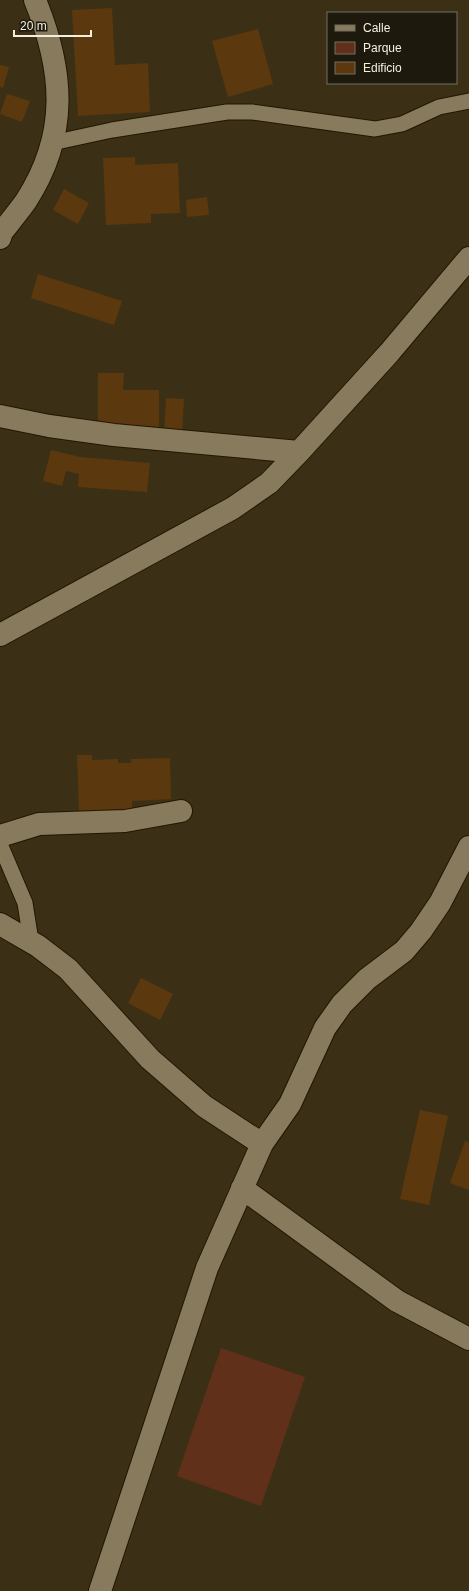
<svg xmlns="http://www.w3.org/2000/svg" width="469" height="1591" font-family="Arial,sans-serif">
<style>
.green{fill:#60301a}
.building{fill:#5c380e}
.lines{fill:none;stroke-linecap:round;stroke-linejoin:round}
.lane-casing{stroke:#221700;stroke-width:17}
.street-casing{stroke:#221700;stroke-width:24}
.lane{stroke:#877a5d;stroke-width:15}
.street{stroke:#877a5d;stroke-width:22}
</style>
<rect width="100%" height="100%" fill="#3b3015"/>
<!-- green -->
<path class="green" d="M221,1348L305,1377L261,1506L177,1476Z"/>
<!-- building -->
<path class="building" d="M112,8L115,65L148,63L150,112L78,116L72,10Z
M258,29L273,84L228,97L212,41Z
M0,65L9,67L3,88L0,87Z
M7,94L30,101L22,122L0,114Z
M135,157V165L178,163L180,213L151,214V223L106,225L103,158Z
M64,189L89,203L78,224L53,210Z
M207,197L209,215L187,217L186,200Z
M38,274L122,301L114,325L31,298Z
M98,373H124L123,390H159V427L98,426Z
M166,398L184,399L182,434L164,433Z
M51,450L80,457L150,463L147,492L78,487L79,474L66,471L62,486L43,481Z
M77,755H92V760L118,759V763H131V759L170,758L171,799L132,801V809L79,811Z
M141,978L173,994L160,1020L128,1003Z
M420,1110L448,1116L429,1205L400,1199Z
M465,1141L469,1142V1190L450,1183Z"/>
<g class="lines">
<defs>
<path id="lane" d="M52,143L112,130L227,112H252L375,129L402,124L439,107L469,101
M0,844L25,903L31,941"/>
<path id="street" d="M0,238L2,232C10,222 18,212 26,201C69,134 64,71 35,0
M0,416L49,426L114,435L299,452
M0,635L233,508L269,483L299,452L389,353L469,258
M0,836L39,824L125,821L181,811
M0,924L38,946L68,969L150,1059L204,1106L262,1144
M242,1188L397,1301L469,1339
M100,1591L207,1268L262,1144L290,1104L325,1028L342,1004L367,979L404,951L421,931L440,903L469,847"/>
</defs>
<!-- lane casing -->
<use href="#lane" class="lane-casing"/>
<!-- street casing -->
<use href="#street" class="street-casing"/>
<!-- lane -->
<use href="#lane" class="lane"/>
<!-- street -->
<use href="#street" class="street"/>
</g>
<!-- legend -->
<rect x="327" y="12" width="130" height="72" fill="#1e190d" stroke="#746f61"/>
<rect x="335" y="25" width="20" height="6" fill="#877a5d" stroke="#746f61"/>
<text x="363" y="32" font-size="12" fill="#f6efdf">Calle</text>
<rect x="335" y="42" width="20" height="12" fill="#60301a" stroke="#746f61"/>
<text x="363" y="52" font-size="12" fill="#f6efdf">Parque</text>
<rect x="335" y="62" width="20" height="12" fill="#5c380e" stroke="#746f61"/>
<text x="363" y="72" font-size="12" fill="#f6efdf">Edificio</text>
<!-- scale -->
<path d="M14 30v6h77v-6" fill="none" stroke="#f6efdf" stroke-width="2"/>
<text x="20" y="30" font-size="12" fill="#f6efdf" stroke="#1e190d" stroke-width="3" paint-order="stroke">20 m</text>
</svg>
